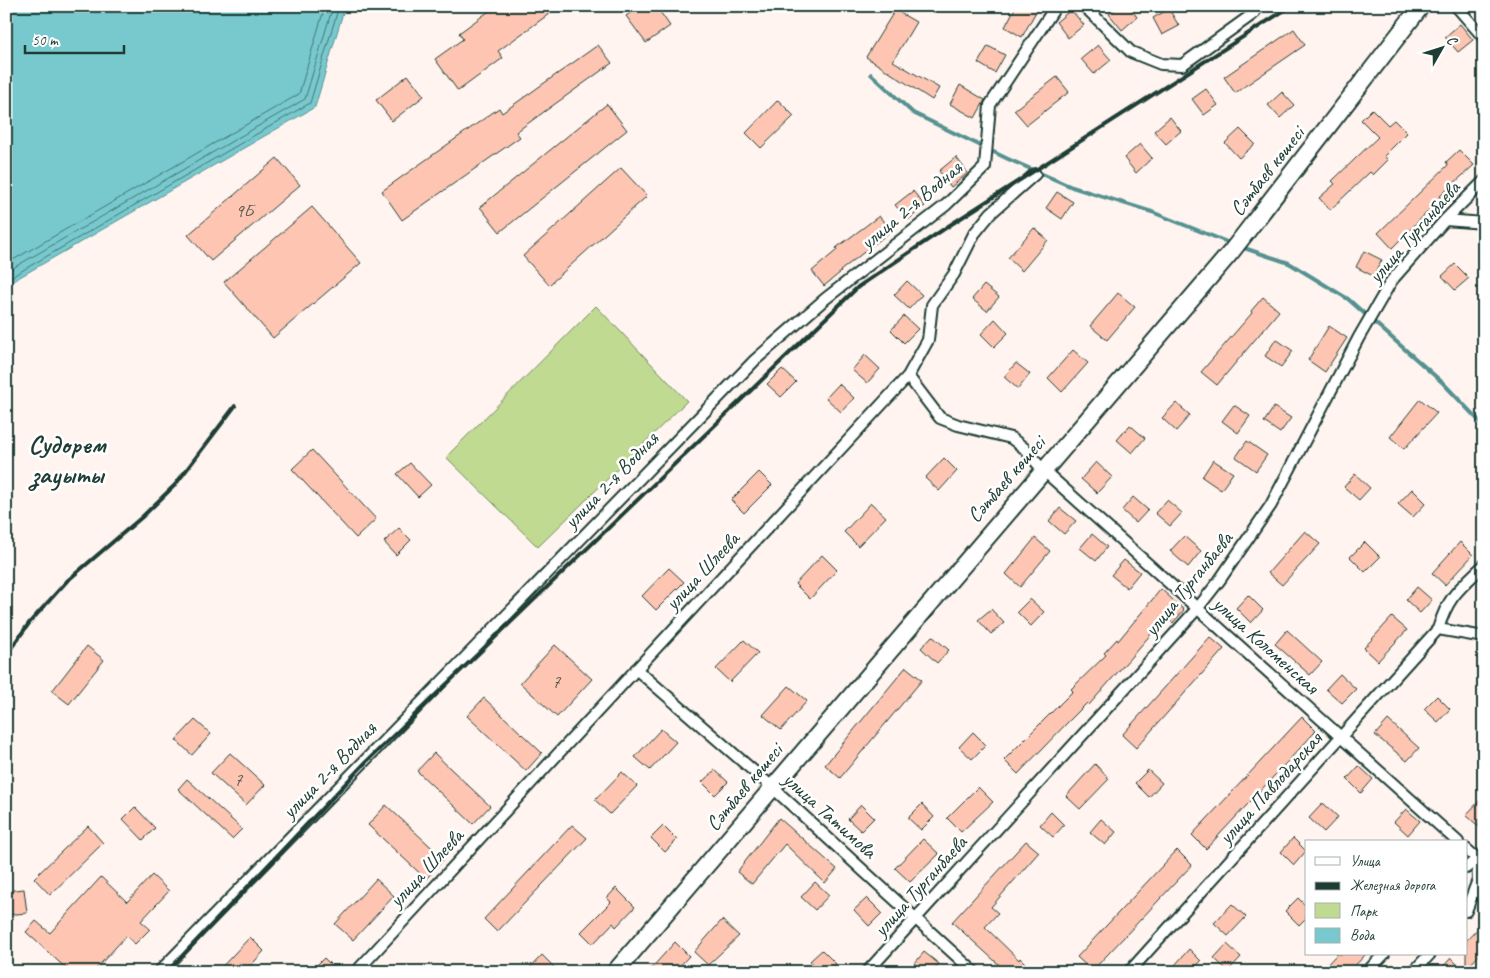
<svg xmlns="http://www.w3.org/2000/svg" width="1490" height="978" font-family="Caveat,sans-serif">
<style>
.green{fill:#c1da91;stroke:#708c62}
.water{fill:#78c9ce;stroke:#549190}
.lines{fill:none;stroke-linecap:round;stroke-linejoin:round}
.shore{stroke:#437572;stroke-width:1}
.stream{stroke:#549190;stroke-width:4}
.building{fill:#fec6b2;stroke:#1f3d34}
.street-casing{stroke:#1f3d34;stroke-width:14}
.primary-casing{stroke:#1f3d34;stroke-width:20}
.street{stroke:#fff;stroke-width:10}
.primary{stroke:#fff;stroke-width:16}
.rail{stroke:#1f3d34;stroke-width:4}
.labels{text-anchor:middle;stroke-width:5;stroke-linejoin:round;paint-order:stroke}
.number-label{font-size:19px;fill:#575f54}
.street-label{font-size:21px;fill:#1f3d34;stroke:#fff}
.district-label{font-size:26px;font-weight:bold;fill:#1f3d34;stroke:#fff}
</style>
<rect width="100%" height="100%" fill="#fff4f0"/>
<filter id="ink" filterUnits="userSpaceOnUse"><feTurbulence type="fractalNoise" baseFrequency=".02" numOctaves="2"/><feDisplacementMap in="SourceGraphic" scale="10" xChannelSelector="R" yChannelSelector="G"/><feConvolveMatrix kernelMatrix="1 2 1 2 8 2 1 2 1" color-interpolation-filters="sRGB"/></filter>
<g filter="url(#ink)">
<!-- green -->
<path class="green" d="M596,306L687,401L538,547L446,457Z"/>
<!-- water -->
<path class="water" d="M6,6H345L315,107L6,285Z"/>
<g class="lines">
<!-- shore -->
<path class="shore" d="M6,264L299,94L325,6
M6,272L305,99L333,6
M6,280L310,103L339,6"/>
<!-- stream -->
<path class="stream" d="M871,74L913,113L1008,159L1072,187L1152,212L1232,244
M1241,247L1289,263L1348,299L1443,383L1484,426"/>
</g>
<!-- building -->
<path class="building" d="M496,6H560L498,51L503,58L458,91L435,59L463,39L459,33Z
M640,6H656L670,26L646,43L626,16Z
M1016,6H1039L1022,37L1005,27Z
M1119,6H1129L1137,17L1122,30L1109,14Z
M1169,9L1179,26L1162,35L1153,18Z
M895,10L916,22L893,61L939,88L932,100L866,57Z
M1071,10L1084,25L1068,38L1056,22Z
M1460,24L1473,40L1458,52L1445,37Z
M1294,29L1305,45L1235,93L1224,77Z
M598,45L612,63L516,132L520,137L402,220L382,191L499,108L502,113Z
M1098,45L1111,60L1094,74L1081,59Z
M988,46L1005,55L995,73L978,63Z
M408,75L424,96L392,121L376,100Z
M1057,77L1069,92L1027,125L1014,110Z
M960,85L985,100L975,118L950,104Z
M1206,89L1218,105L1204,115L1192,99Z
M1282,92L1294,105L1280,118L1268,105Z
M778,100L794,116L761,148L746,133Z
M607,104L627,130L500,232L480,207Z
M1372,109L1388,125L1394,120L1407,133L1384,156L1388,160L1373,175L1370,172L1330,210L1319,198L1335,184L1332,181L1378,137L1361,120Z
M1170,117L1181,131L1166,144L1154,131Z
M1240,129L1255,144L1239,158L1225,143Z
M1140,144L1152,158L1136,173L1124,158Z
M1459,150L1474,165L1439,197L1441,198L1392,248L1378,233L1448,165L1446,162Z
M956,157L968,173L951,187L939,171Z
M277,158L300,185L211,261L188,235Z
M621,168L647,196L549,285L523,256Z
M913,191L925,206L908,220L895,205Z
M1057,192L1073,202L1062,219L1046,208Z
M312,207L361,263L273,338L224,282Z
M879,216L891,231L840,271L841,272L824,286L812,271L837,250L836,248Z
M1034,228L1048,240L1022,271L1008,258Z
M1364,251L1382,260L1373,276L1356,267Z
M1455,264L1469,278L1455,290L1442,276Z
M907,281L922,295L909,309L894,295Z
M984,285L999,297L987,311L972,299Z
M1118,293L1135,307L1107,340L1090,326Z
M1263,297L1279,311L1217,385L1201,372L1252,313L1251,311Z
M904,316L918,329L904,343L891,330Z
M995,319L1008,333L994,347L981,334Z
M1329,326L1347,338L1325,372L1308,360Z
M1276,339L1293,351L1281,367L1265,356Z
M1073,350L1088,363L1062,392L1048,378Z
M865,355L880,369L867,383L852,370Z
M1016,363L1030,374L1018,389L1004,377Z
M782,369L796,382L781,397L767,384Z
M839,384L854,398L841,412L826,398Z
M1420,399L1437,413L1404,449L1390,437Z
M1176,403L1190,415L1176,431L1162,418Z
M1234,405L1250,416L1238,433L1222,421Z
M1274,407L1291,418L1280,433L1264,422Z
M1130,425L1145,438L1132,453L1117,440Z
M1247,441L1267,455L1256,471L1236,457Z
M312,450L376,519L356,538L292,469Z
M944,458L957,471L939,491L925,478Z
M1213,460L1233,473L1221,490L1202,477Z
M1096,462L1112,477L1097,493L1081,479Z
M410,463L431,485L418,497L397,474Z
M759,472L772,485L744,513L731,500Z
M1355,474L1370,488L1359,500L1344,487Z
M1412,489L1426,503L1413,517L1398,504Z
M1133,497L1148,510L1136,523L1122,510Z
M1167,500L1182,513L1170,526L1155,513Z
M871,503L886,517L858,546L844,532Z
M1060,508L1076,521L1064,534L1049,521Z
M399,528L411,540L396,555L384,542Z
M1305,531L1320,544L1282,585L1268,573Z
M1092,534L1107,547L1096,561L1080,548Z
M1184,536L1201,551L1188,567L1170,551Z
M1035,538L1050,551L1020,587L1006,574Z
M1365,542L1380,557L1365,572L1350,557Z
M1460,542L1473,555L1445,585L1432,573Z
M822,555L837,570L810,599L795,584Z
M1124,560L1140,572L1127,588L1111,575Z
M669,568L684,582L656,610L642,596Z
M1417,587L1432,600L1420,613L1406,600Z
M1161,589L1184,610L1173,623L1166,617L1089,705L1087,703L1068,722L1018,774L1004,760L1073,691L1071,689L1106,655L1104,653L1117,639L1118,641Z
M1248,595L1263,610L1251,623L1236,608Z
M1030,599L1044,612L1031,626L1017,612Z
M991,609L1004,623L991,634L978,620Z
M1392,617L1407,630L1378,661L1364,648Z
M1287,630L1322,662L1310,675L1275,644Z
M932,636L949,650L937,663L921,648Z
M1210,637L1224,649L1136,748L1122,735Z
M744,640L758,653L730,682L716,669Z
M555,645L592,679L557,717L520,683Z
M87,646L104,660L69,704L52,691Z
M906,667L922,680L840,778L825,765Z
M1340,674L1356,689L1342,703L1326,689Z
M789,686L807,701L781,730L763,715Z
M1437,696L1450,709L1438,722L1424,709Z
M484,698L542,753L526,771L467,716Z
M1302,717L1316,731L1206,849L1192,835Z
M195,720L211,734L192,755L176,740Z
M1388,720L1419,748L1407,761L1375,735Z
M661,729L676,742L650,770L635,757Z
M973,732L986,745L972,759L959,747Z
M230,753L265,785L246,805L211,773Z
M434,753L490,806L473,824L417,771Z
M1095,764L1109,779L1080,809L1066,796Z
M1359,766L1373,779L1361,793L1347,779Z
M715,770L728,782L715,795L702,782Z
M1148,770L1162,783L1149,797L1135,783Z
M622,772L637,786L610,814L595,800Z
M187,779L242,829L232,839L178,789Z
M978,787L993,802L961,832L947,818Z
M1484,796V831L1466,815Z
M1323,803L1338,817L1324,832L1309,818Z
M922,804L934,817L921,830L908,818Z
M386,805L444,859L426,879L368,825Z
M861,805L874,818L861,831L848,819Z
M135,807L155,828L143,840L123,819Z
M1406,809L1420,821L1408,835L1394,822Z
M1051,812L1064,825L1053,837L1040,825Z
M779,818L837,869L825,883L785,844L752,884L737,872Z
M1101,819L1116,832L1105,845L1090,832Z
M572,825L587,838L497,932L484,919Z
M88,826L103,843L50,895L34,878Z
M663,826L677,840L665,852L651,838Z
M1293,838L1306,851L1294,865L1281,852Z
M923,839L939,854L910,882L895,868Z
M1026,841L1039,852L991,907L998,913L985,927L1019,960L1020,958L1034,972H1007L952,922Z
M1177,850L1192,865L1092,971L1077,957Z
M152,875L169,891L141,921L150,929L135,944L126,936L93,972H70L26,932L36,921L50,933L101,877L127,902Z
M376,879L394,896L353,940L335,924Z
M815,882L829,895L815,910L801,897Z
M616,888L635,907L616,927L613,923L593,944L581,932L611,902L607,898Z
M24,889L27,913L6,915V891Z
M867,898L882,913L869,926L854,910Z
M1298,898L1306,906V918L1299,925L1285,911Z
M1232,904L1246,917L1228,936L1214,923Z
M722,920L739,936L708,965L694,952Z
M1484,922V950L1466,969V941Z
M250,937L264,951L245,972H217Z
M675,942L689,956L674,972H648Z
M1227,944L1241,957L1228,971L1214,958Z
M1189,949L1201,961L1191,972H1169Z
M822,950L836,964L828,972H805L812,964L810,961Z
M924,952L939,964L933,972H924L914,964Z
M1337,954H1366L1349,972H1320Z
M542,955L559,972H526Z
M324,958L338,972H310Z
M1451,958L1465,972H1438Z"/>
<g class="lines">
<defs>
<path id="street" d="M1084,6L1131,52L1161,64L1182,65L1253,14L1258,6
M1456,6L1484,38
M1445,220L1484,223
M908,376L940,418L958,425L1011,438L1024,448L1042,469L1458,842
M1438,629C1448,596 1460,588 1484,565
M636,669L772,787L974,972
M1466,849L1481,862
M1466,868L1484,853
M1466,911L1478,880L1477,859
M159,972L755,360L825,299L946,205L985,167L990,105L1056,6
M356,972L908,376L928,340L932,305L954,274L974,234L991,213L1035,174
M867,972L1197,609L1219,581L1271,505L1359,337L1392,280L1445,220L1484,181
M1129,972L1438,629L1484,637
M1367,972L1384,954
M1413,972L1430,954"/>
<path id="primary" d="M615,972L1231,252L1421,6"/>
</defs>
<!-- street casing -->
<use href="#street" class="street-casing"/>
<!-- primary casing -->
<use href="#primary" class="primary-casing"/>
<!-- street -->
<use href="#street" class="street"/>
<!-- primary -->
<use href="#primary" class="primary"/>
<!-- rail -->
<path class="rail" d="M6,655L30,622L67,581L142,517L175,485L235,406
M167,972L366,762L858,287L950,225L1291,6"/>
</g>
</g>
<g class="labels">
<!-- number labels -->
<g class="number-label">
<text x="244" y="217">9Б</text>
<text x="556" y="688">7</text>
<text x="238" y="786">7</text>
</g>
<!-- street labels -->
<g class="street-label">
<text transform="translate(1267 171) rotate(-52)" y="7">Сәтбаев көшесі</text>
<text transform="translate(911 205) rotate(-40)" y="7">улица 2-я Водная</text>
<text transform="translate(1414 232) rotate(-49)" y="7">улица Турганбаева</text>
<text transform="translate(1006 479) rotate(-49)" y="7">Сәтбаев көшесі</text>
<text transform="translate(611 480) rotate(-46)" y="7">улица 2-я Водная</text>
<text transform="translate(702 571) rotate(-47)" y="7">улица Шлеева</text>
<text transform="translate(1188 584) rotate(-51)" y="7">улица Турганбаева</text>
<text transform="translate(1266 645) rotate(42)" y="7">улица Коломенская</text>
<text transform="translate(329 770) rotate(-46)" y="7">улица 2-я Водная</text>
<text transform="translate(744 787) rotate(-50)" y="7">Сәтбаев көшесі</text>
<text transform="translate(1270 788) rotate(-48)" y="7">улица Павлодарская</text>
<text transform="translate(830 815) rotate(42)" y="7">улица Татимова</text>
<text transform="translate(426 868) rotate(-47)" y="7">улица Шлеева</text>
<text transform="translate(920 886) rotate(-48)" y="7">улица Турганбаева</text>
</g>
<!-- district labels -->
<g class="district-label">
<text x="67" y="453">Судорем<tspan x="67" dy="30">зауыты</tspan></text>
</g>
</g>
<!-- margin -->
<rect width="1490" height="978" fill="none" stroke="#fff" stroke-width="25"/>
<rect x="12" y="12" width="1465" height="953" fill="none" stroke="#1f3d34" stroke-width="2" filter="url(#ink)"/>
<!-- legend -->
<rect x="1305" y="840" width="162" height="115" fill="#ffffff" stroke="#a5b1ae"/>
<rect x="1315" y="857" width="25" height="8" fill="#ffffff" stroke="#a5b1ae"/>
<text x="1350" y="866" font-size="15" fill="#1f3d34">Улица</text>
<rect x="1315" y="882" width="25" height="8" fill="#1f3d34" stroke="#a5b1ae"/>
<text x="1350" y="890" font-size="15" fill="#1f3d34">Железная дорога</text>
<rect x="1315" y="903" width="25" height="15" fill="#c1da91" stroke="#a5b1ae"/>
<text x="1350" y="916" font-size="15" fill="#1f3d34">Парк</text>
<rect x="1315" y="928" width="25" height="15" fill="#78c9ce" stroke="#a5b1ae"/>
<text x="1350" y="940" font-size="15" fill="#1f3d34">Вода</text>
<!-- north arrow -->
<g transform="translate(1442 48) rotate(51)" stroke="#ffffff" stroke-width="4" paint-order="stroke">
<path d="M0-4L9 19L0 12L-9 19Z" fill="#1f3d34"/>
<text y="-8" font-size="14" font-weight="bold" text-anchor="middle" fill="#1f3d34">С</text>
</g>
<!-- scale -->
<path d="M25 45v8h99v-8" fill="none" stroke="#1f3d34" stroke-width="2.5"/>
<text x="32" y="45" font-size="15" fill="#1f3d34" stroke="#ffffff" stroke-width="4" paint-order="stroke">50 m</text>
</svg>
